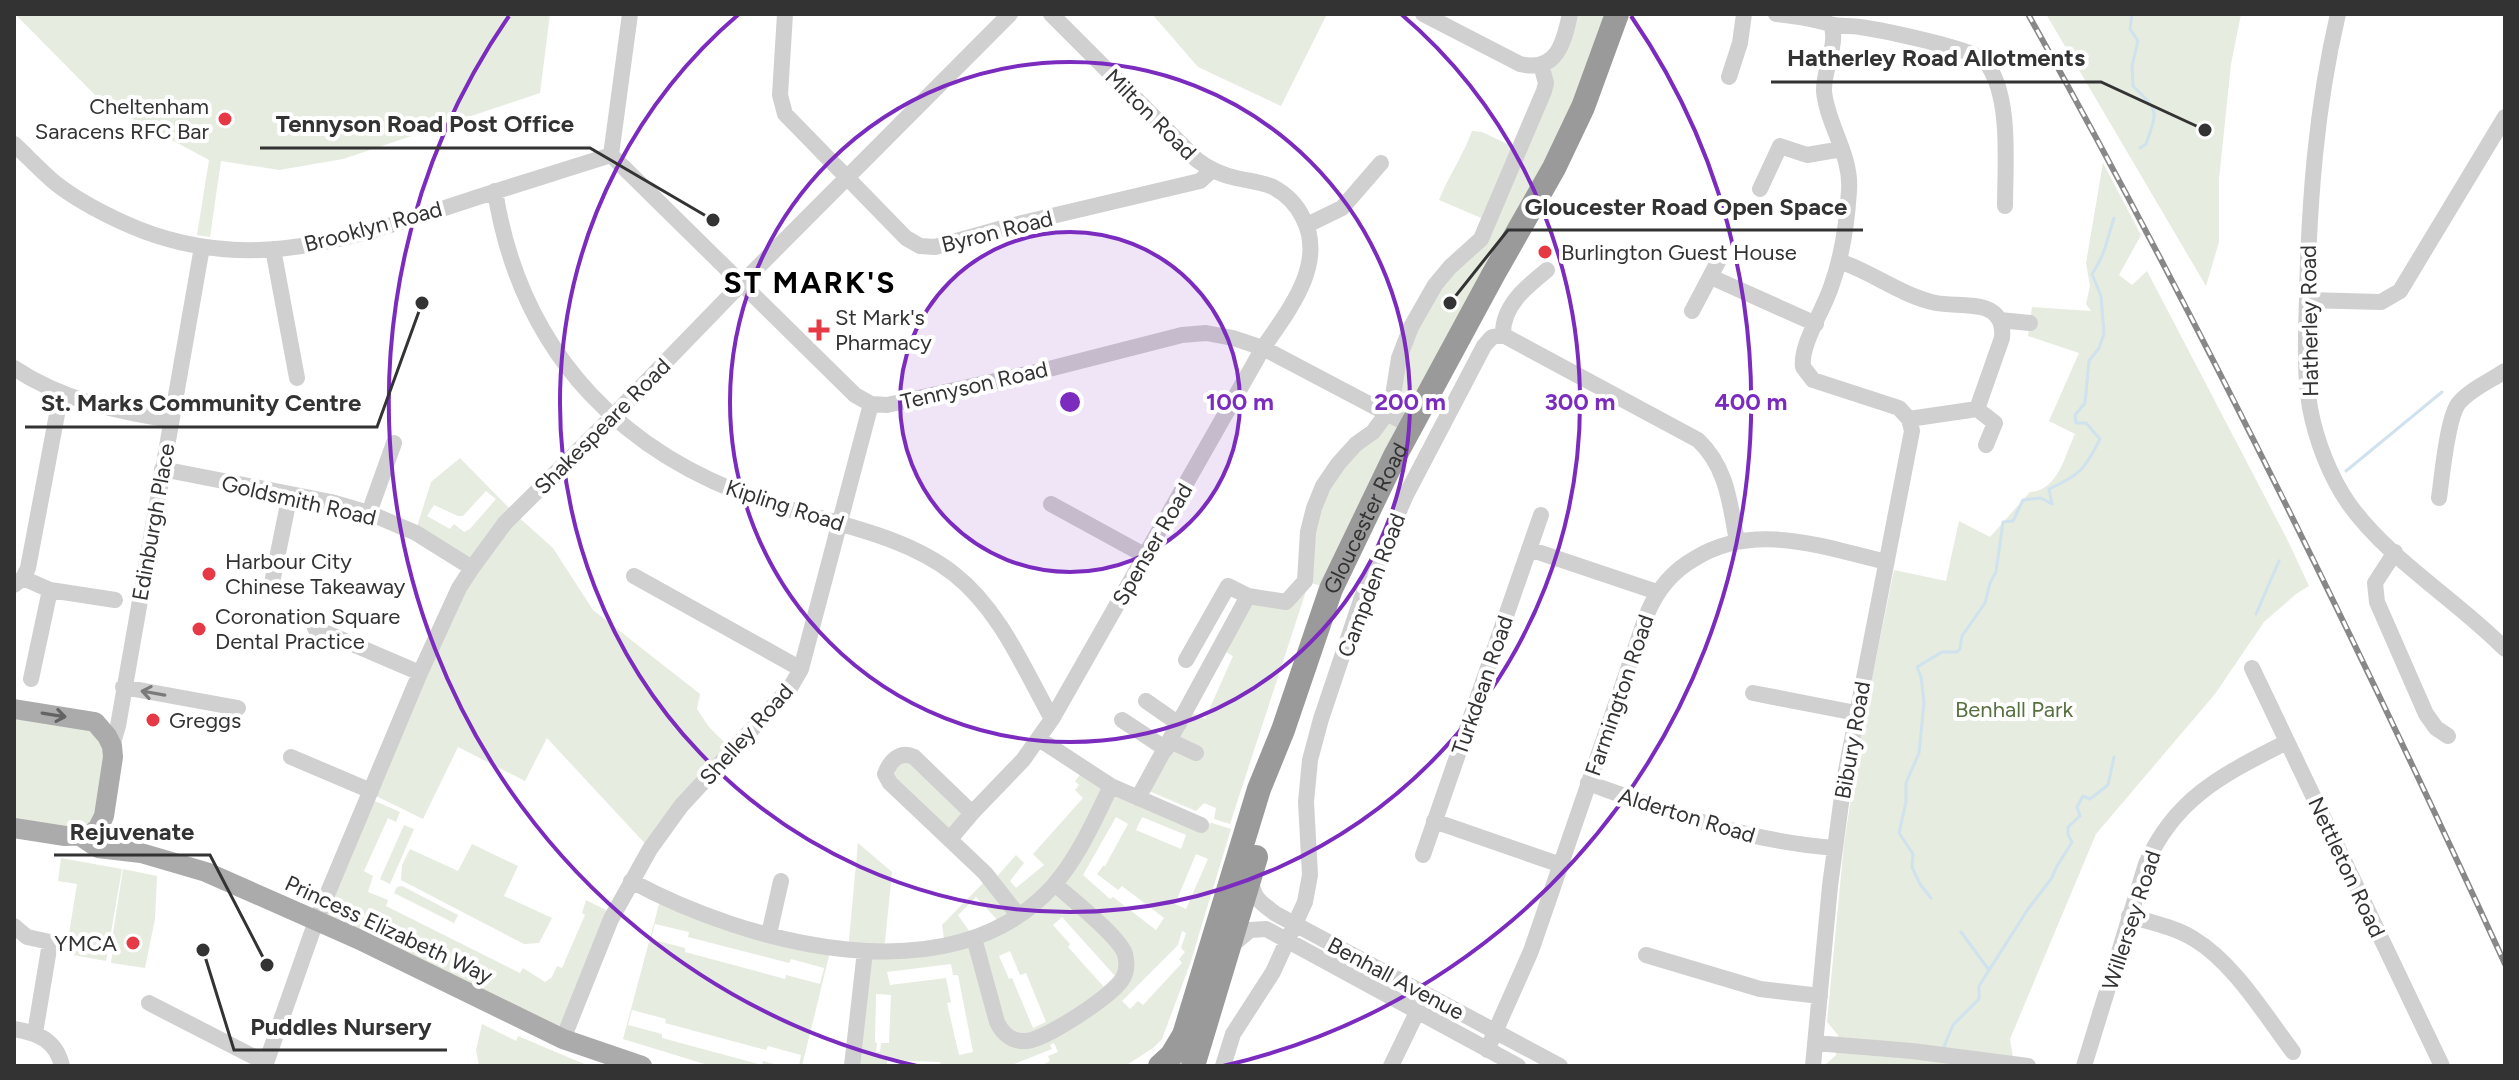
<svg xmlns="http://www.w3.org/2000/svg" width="2519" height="1080" font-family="Figtree,sans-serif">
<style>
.green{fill:#e6ecdf;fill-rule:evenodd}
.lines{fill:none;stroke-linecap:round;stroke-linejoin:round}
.stream{stroke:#cfe2ee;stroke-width:3}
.minor{stroke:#d0d0d0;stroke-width:16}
.major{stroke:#ababab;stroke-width:20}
.highway{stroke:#9a9a9a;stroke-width:24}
.rail-casing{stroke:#888;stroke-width:6}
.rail{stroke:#fff;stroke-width:3;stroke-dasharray:9;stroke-linecap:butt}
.oneway{stroke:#7a7a7a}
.oneway2{stroke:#636363}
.ring{fill:none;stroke:#7b2cbf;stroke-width:4}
.poi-dot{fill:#e63946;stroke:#fff;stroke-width:3}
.labels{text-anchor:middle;stroke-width:8;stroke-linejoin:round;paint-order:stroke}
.poi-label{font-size:22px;fill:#333;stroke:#fff;text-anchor:start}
.street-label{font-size:22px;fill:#333;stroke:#fff}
.park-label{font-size:22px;fill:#56703f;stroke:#fff}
.district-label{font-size:30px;font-weight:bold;letter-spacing:2px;fill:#000;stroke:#fff}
.centre{fill:#7b2cbf;stroke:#fff;stroke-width:4}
.ring-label{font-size:24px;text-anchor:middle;font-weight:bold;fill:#7b2cbf;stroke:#fff;stroke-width:8;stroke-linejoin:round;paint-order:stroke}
.leader{fill:none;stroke:#333;stroke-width:3}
.callout-dot{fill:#333;stroke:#fff;stroke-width:3}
.callout-label{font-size:24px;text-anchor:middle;font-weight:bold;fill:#333;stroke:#fff;stroke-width:8;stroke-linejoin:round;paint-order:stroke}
</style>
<rect width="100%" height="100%" fill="#fff"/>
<!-- green -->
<path class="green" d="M15,14H550L540,93L343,159L279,170L221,161L210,237L197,235L209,160L103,103Z
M1152,14H1327L1281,106L1198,67Z
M1570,14H1617L1607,44L1331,589L1305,581L1318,497L1373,432L1403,345L1486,220L1439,200C1448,177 1463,156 1472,131L1482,132L1520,150L1546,62Z
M2046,14H2241L2231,64L2219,179V242L2206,286Z
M2103,163L2141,235L2119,275L2132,285L2147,271L2288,541L2309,586L2296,594L2264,622L2215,694L2096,834L2010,1039L2014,1063L2028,1066H1824L1836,1055L1838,1035L1827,1022L1844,844L1862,727L1894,570L1946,581L1959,521L1990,537L2030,492C2058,491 2065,455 2075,434L2049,421L2079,353L2028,336L2032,307L2091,311L2086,304L2090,286L2086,263Z
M460,458L515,514L553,548L593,610L700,694L697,709L709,727L732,750L650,849L547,738L525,781L458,747L423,819L370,793L472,569L415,533L431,482ZM486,491L496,499L470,529L464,532L454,524L450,529L427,516L434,505L458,516H463Z
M1307,588L1230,824L1214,819L1216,808L1204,803L1196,811L1149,791L1192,713L1205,719L1233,656L1224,651L1249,603L1282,608Z
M14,715L88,728L105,746C102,769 103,821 80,831L14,822Z
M899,755L972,813L950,839L886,770Z
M1084,770L1201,825L1212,823L1231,829L1190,964L1162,1039L1153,1048L1125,1066H1041L1050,1061L1048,1056L1058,1052L1054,1043L1050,1045L1052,1049L1009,1066H941L940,1062L887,1060V1066H859L865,952L848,950L858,843L892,872L884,952L945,946L942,925L989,877L993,881L1016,855L1024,863L1010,881L1016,888L1044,865L1033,854L1083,798L1075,790L1079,785L1075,781ZM1116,817L1128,824L1105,866H1103L1097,874L1118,890L1122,886L1164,918L1156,930L1113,897L1110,899L1083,875ZM1142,817L1186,835L1181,849L1136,830ZM1196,854L1208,859L1186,909L1175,904ZM976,897L1002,925L974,938L958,915ZM1062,917L1115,976L1104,987L1068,947L1070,944L1053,925ZM1182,931L1186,933L1181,948L1185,952L1179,959L1182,963L1143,1005L1138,1001L1130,1009L1122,1001L1178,945ZM1010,951L1020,975L1026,973L1046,1022L1033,1028L1012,978L1009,979L999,956ZM951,964L953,975H958L973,1052L959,1055L947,1003L951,1002L946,978L890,985L887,972ZM876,994L891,995L889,1043H881L880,1052H876L877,1043L875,1042Z
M368,798L400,812L396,822L388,818L364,871L373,876L368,892L388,900L386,906L520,973L523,968L545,982L552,977L557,966L562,968L585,915L582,913L586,900L614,914L563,1039L316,921Z
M404,825L414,829L390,884L380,879Z
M472,844L518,866L504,896L552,918L539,943L524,944L401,880L402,865L410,849L458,871Z
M61,858L122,869L106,961L73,955L75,941L68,940L77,884L58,881Z
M123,869L157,876L155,919L145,968L111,963L114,941L112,940Z
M402,886L458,915L454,923L394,893L397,887Z
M661,897L831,948L802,1066H799L801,1055L768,1046L766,1050L665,1023L666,1019L632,1010L628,1025L662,1034V1038L762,1065L763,1061L782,1066H711L623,1039ZM655,924L689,932L688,937L789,963L791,959L824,968L820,984L786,975L785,979L685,952V948L651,939Z
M482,1024L516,1041L518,1036L589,1066H479L476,1050Z"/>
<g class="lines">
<!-- stream -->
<path class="stream" d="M2132,14L2130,29L2138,41L2132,66L2133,86C2159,112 2158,109 2146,144L2140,148
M2346,471L2442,392
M2256,614L2279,561
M1931,898L1920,884L1912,867L1913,854L1899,833L1906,802V783L1919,753L1924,702L1921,677L1917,667L1942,652H1957L1960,649L1962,636L1985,603L1990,583L1996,572L2003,522L2013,521L2023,500L2041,498L2052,504L2049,489C2080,475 2085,469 2100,439L2086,423H2076L2075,415L2085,403L2089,361L2099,348L2104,334L2101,296L2092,274C2106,253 2106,242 2114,218
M1961,932L1989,970
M1943,1049L1953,1025L1979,999V986L2028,909L2051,879L2057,866L2072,842L2068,835V827L2080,816L2077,807L2083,796L2090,799L2108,785L2114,757"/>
<!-- minor -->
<path class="minor" d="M785,14L780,95L785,114L906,238L920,246L935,247L1010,226L1200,181L1212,170
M1423,14L1520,64C1557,73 1564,42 1570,14
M1776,14C1794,16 1812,18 1830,24C1838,27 1851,25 1860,27C1881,30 1974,49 1985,61C2012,95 2005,164 2005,206
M2338,14C2316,108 2309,202 2307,298C2306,334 2304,373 2310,408C2316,440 2330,477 2349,504C2389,560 2457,600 2505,649
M1729,77L1740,43L1744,14
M14,144C27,156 40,170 54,182C74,198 98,211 122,222C234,274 331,245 442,209C498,190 555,173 611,155
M611,155L855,395L871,404L887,405L1045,370L1182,335L1206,333L1233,338L1263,348L1411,426
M611,155L630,14
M1760,189L1780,146L1807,155L1842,149
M495,191C521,356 627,462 785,508C841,525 907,537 954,574C1000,610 1024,669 1052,719
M1307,225L1342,208L1381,163
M273,249L297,378
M1839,261C1872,272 1902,296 1936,303C1951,306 1980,303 1991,311C2001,317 2003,328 2002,338L1977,409
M1711,277L1816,324
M2307,300L2381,302L2400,291L2505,117
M1692,311L1721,256
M2000,320L2030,323
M1503,335L1698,440C1727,467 1730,504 1737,541
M14,368C62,400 115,411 171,420
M1909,419L1977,409L1995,423L1986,445
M162,469L331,502L369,513L416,533L472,568
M2439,498C2442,477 2447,420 2458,404C2469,390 2490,381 2505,371
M1051,504L1146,556
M369,513L394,443
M1529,549L1657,592
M2395,552L2375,583L2377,602L2426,714L2436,728L2448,736
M634,576L801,669
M23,578L50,590L31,679
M273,578L290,494
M1305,581L1308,532L1314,508L1323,486L1338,464L1356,444L1373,432L1387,413L1392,402L1399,358L1411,327L1435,285L1450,267L1481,239L1544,91L1546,83L1541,65
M14,585L23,578L28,568L61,393
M50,590L115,600
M315,628L420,673
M1186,660L1228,586L1248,596
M2252,668L2442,1066
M123,687L238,708
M1753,693L1856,713
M1146,701L1179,724
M1122,720L1166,749
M1039,739L1111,786L1201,825
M1170,741L1196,753
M112,746L118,726L202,247
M291,757L371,791
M1588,783C1672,813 1744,841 1835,848
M1138,798L1248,596L1286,602L1305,581
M1434,821L1561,865
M950,839L972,813
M1423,855L1541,515
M1251,877C1252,898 1260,902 1276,914L1560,1066
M631,881C746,943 951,1000 1053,886C1078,858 1095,819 1111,786
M1018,915L985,873L890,783L885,774C890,761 900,750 914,757L972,813L1023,760L1052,719L1263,348C1288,311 1327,264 1303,218C1297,205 1286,194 1273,187C1261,182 1249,181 1236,178C1222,175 1209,169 1197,160L1051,14
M2129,916C2150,922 2175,927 2194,939C2234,963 2265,1015 2293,1052
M14,926L27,937L59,944
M769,934L781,881
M974,938L997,1022C1002,1033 1012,1042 1026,1041C1045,1040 1114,995 1123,978C1127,971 1127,962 1125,954C1119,936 1071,899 1055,884
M1232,945L1250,930L1266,929L1518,1066
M1646,955L1760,989L1820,996
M149,1003L266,1063
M14,1029C38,1033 56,1040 62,1066
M35,1033L50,943
M563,1039L611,919L650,849L681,806L790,688L801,669L871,404
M1815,1043L1912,1051L2028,1066
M1487,1050L1531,951L1647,614C1657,590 1671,572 1694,559C1754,521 1823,547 1886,562
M265,1066L316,921L420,673L459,588L472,568L505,523L612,417L742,283L1010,14
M852,1066L865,951
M1223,1066L1233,1034L1273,972L1305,902L1310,875L1306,802L1310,760L1321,719L1361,600L1405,497L1484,346L1492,337L1503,335C1502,306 1526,287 1547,270
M1391,1066L1422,1002
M1813,1066L1830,886L1844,781L1912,431L1909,419L1899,408L1813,380L1803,367C1800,345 1824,309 1831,287C1842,257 1847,223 1849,191C1852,155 1827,125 1824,91C1823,70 1839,42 1831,25
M2084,1066L2146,864C2175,797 2226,773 2287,742"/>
<!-- major -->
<path class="major" d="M14,709L95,722L107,736L112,746L113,757L104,816L98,828L90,835L65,836L14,828
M80,836L98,848L141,853L206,872L358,939L563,1039L642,1066"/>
<!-- highway -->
<g class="highway">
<path id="s1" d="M1160,1066L1172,1055L1184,1035L1259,789L1283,730L1331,589L1395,456L1493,275L1554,168L1583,107L1617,14"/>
<path d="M1193,1066L1256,857"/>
</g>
<defs>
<path id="rail" d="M2028,14C2201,323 2357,642 2505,964"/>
</defs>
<!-- rail casing -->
<use href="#rail" class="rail-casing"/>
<!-- rail -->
<use href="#rail" class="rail"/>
</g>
<!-- one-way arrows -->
<defs><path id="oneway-shaft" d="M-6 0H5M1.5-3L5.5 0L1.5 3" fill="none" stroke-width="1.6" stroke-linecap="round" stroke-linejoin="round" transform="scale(2)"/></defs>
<use class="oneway" href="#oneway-shaft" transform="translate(153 693) rotate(-170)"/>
<use class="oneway2" href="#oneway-shaft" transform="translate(54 715) rotate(9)"/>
<!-- distance rings -->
<circle cx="1070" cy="402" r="170" fill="#7b2cbf" fill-opacity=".12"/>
<g class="ring">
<circle cx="1070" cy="402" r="170"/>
<circle cx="1070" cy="402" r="340"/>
<path d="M1401 14A510 510 0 1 1 739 14"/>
<path d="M917 1066A681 681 0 0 1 509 16M1631 16A681 681 0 0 1 1223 1066"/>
</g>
<!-- markers -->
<g class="poi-dot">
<circle cx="225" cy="119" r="8"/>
<circle cx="1545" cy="252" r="8"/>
<path d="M815 318h8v8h8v8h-8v8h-8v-8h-8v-8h8z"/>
<circle cx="209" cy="574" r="8"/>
<circle cx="199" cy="629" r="8"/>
<circle cx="153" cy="720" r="8"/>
<circle cx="133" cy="943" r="8"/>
</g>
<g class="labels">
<!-- poi labels -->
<g class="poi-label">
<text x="209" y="114" text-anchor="end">Cheltenham<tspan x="209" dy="25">Saracens RFC Bar</tspan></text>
<text x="1561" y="260">Burlington Guest House</text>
<text x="835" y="325">St Mark's<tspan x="835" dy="25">Pharmacy</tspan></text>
<text x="225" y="569">Harbour City<tspan x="225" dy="25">Chinese Takeaway</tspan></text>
<text x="215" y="624">Coronation Square<tspan x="215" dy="25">Dental Practice</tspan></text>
<text x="169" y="728">Greggs</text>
<text x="117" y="951" text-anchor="end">YMCA</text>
</g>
<!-- street labels -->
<g class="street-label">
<text transform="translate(1151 114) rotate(45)" y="8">Milton Road</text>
<text transform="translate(373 226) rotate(-15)" y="8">Brooklyn Road</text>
<text transform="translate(997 231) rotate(-14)" y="8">Byron Road</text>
<text transform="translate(2309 321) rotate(-91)" y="8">Hatherley Road</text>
<text transform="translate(974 385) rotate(-13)" y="8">Tennyson Road</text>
<text transform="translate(602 426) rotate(-45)" y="8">Shakespeare Road</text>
<text transform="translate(299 500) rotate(13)" y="8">Goldsmith Road</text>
<text transform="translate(785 505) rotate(18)" y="8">Kipling Road</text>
<text dy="8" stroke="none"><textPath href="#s1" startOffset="588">Gloucester Road</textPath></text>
<text transform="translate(153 522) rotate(-80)" y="8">Edinburgh Place</text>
<text transform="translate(1152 544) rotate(-60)" y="8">Spenser Road</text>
<text transform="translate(1371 585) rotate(-69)" y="8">Campden Road</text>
<text transform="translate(1482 685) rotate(-71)" y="8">Turkdean Road</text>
<text transform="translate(1619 695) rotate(-71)" y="8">Farmington Road</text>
<text transform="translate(746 734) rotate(-48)" y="8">Shelley Road</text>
<text transform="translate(1852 740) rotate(-80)" y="8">Bibury Road</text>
<text transform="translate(1687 815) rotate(17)" y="8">Alderton Road</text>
<text transform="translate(2347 867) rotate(65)" y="8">Nettleton Road</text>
<text transform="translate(2131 920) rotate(-72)" y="8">Willersey Road</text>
<text transform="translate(389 929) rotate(25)" y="8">Princess Elizabeth Way</text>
<text transform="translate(1396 978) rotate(28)" y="8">Benhall Avenue</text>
</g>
<!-- park labels -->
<g class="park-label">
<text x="2014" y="717">Benhall Park</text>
</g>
<!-- district labels -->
<g class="district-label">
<text x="810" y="293">ST MARK'S</text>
</g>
</g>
<circle cx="1070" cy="402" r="12" class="centre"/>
<g class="ring-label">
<text x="1240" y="410">100 m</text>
<text x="1410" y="410">200 m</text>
<text x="1580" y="410">300 m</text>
<text x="1751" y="410">400 m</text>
</g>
<!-- callouts -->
<path class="leader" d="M2205 130L2101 82H1771M713 220L590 148H260M1450 303L1508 230H1863M422 303L377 427H25M267 965L210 855H54M203 950L234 1050H447"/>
<g class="callout-dot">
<circle cx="2205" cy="130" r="8"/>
<circle cx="713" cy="220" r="8"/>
<circle cx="1450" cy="303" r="8"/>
<circle cx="422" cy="303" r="8"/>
<circle cx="267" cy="965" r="8"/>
<circle cx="203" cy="950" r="8"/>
</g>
<g class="callout-label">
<text x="1936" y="66">Hatherley Road Allotments</text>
<text x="425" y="132">Tennyson Road Post Office</text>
<text x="1686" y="215">Gloucester Road Open Space</text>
<text x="201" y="411">St. Marks Community Centre</text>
<text x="132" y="840">Rejuvenate</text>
<text x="341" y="1035">Puddles Nursery</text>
</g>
<!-- border -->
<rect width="2519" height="1080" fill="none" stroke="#333333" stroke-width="32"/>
</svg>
